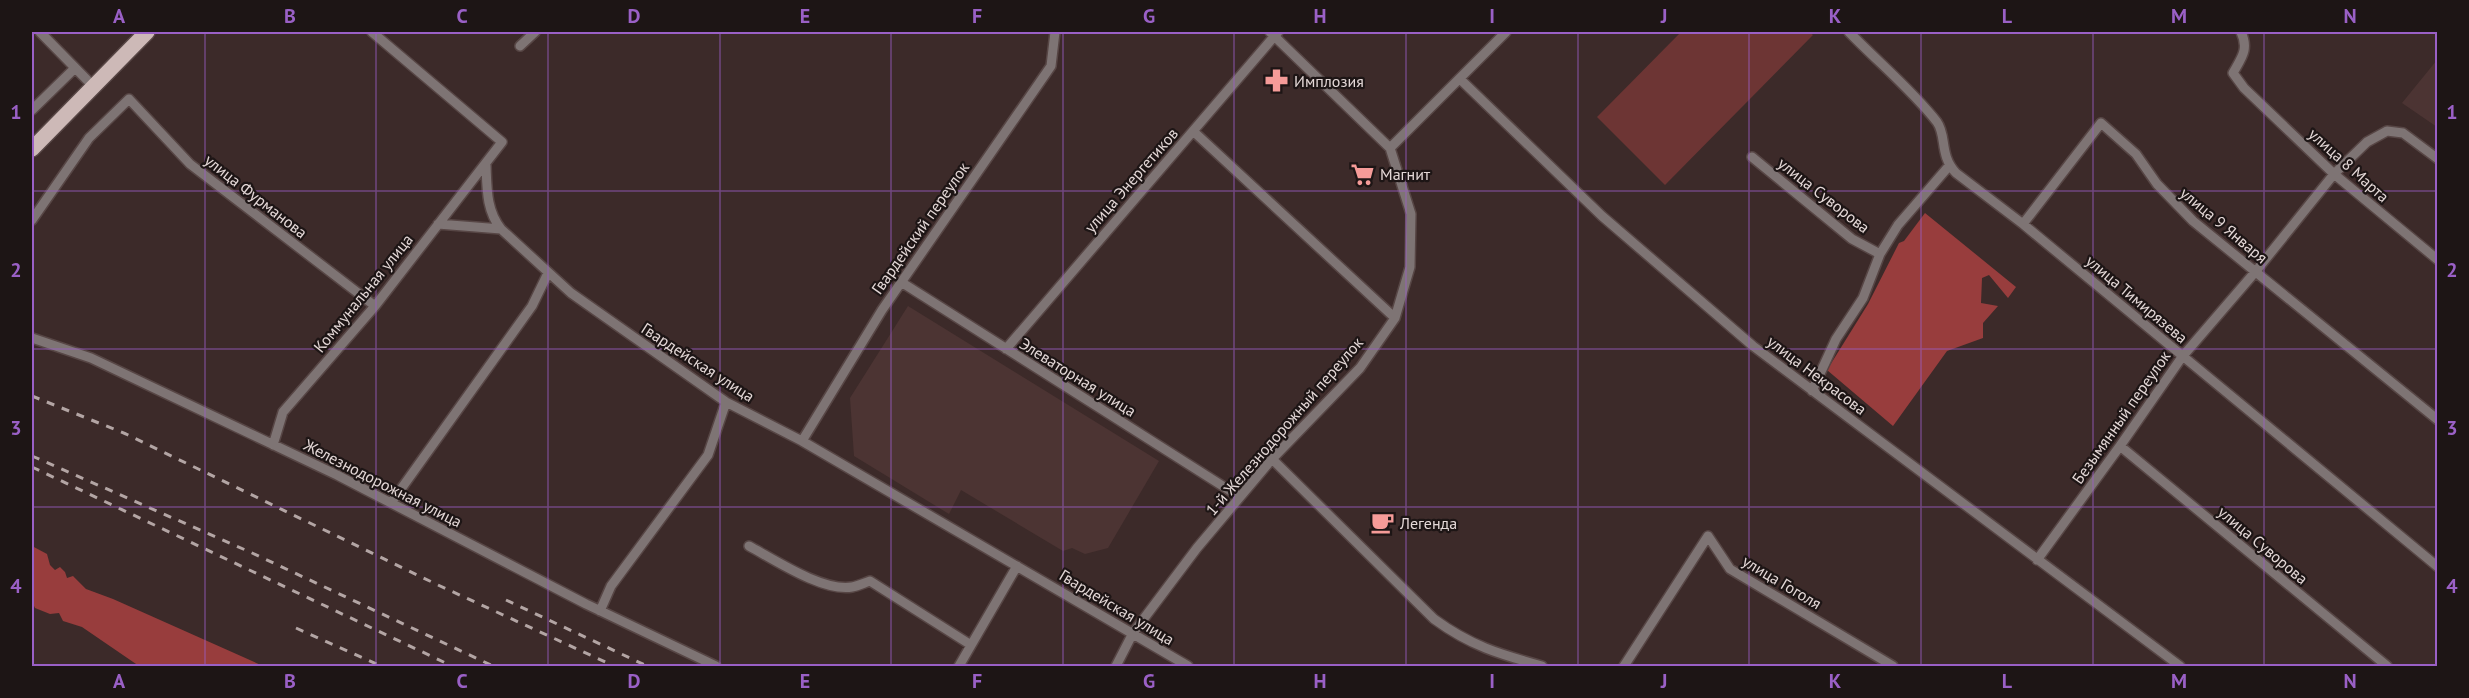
<svg xmlns="http://www.w3.org/2000/svg" width="2469" height="698" font-family="'PT Sans',sans-serif">
<style>
.built{fill:#4c3433}
.green{fill:#6d3534}
.forest{fill:#983d3d}
.lines{fill:none;stroke-linecap:round;stroke-linejoin:round}
.street-casing{stroke:#574645;stroke-width:12}
.primary-casing{stroke:#574645;stroke-width:18}
.street{stroke:#7e7474;stroke-width:9}
.primary{stroke:#cdb9b7;stroke-width:15}
.rail{stroke:#b3a5a4;stroke-width:3;stroke-dasharray:8 8;stroke-linecap:butt}
.grid{fill:none;stroke:#9a60c6;stroke-width:1.5;stroke-opacity:0.55}
.labels{text-anchor:middle;stroke-width:4.5;stroke-linejoin:round;paint-order:stroke}
.poi-label{font-size:16px;fill:#e4d8d7;stroke:#1d1515;text-anchor:start}
.street-label{font-size:16px;fill:#e4d8d7;stroke:#1d1515}
.neatline{fill:none;stroke:#9a60c6;stroke-width:2}
.grid-label{font-size:20px;text-anchor:middle;font-weight:bold;fill:#9a60c6}
</style>
<rect width="100%" height="100%" fill="#3c2a29"/>
<!-- built -->
<path class="built" d="M2437,60V127L2402,103Z
M908,306L1159,461L1108,548L1085,554L1072,548L1063,551L961,490L949,514L854,456L850,398Z"/>
<!-- green -->
<path class="green" d="M1681,32H1809L1813,35L1665,185L1597,117Z"/>
<!-- forest -->
<path class="forest" d="M1925,213L2016,287L2008,298L1989,275L1982,278L1981,303L1998,306L1983,323V338L1947,351L1893,426L1827,370L1868,304L1899,243L1904,241Z
M32,546L47,554L50,565L55,570L60,567L65,572L67,578L73,576L86,589L113,599L263,666H139L82,627L63,621L59,613L50,614L35,608C31,600 31,595 34,588L32,586Z"/>
<g class="lines">
<defs>
<path id="street" d="M40,32L93,86
M1849,32C1877,61 1912,90 1937,122C1947,136 1939,155 1956,173L2023,224L2438,567
M2241,32C2249,49 2242,57 2233,73L2244,88L2334,174L2438,260
M520,46L535,32
M1460,79L1602,216L1753,346L2180,666
M32,110L75,68
M1193,131L1395,318
M1390,148L1506,32
M1752,157L1852,239L1880,254
M486,165C487,188 486,210 501,229L571,293L726,402L802,441L1188,666
M32,220L89,138L129,99L190,164L375,306
M438,224L501,229
M2023,224L2101,123L2136,154L2157,184L2193,221L2438,420
M901,282L1240,497
M32,338L91,358L337,475L586,604L716,666
M1006,349L1278,32
M1812,391L1836,339L1863,298L1880,254L1898,225L1949,166
M802,441L882,310L1051,66L1055,32
M273,445L283,412L375,306L502,142L372,32
M2120,446L2387,666
M1272,459L1434,619C1471,646 1499,654 1542,666
M391,503L532,306L548,273
M749,546C775,560 823,592 852,587C858,586 864,583 870,581L971,645
M2037,560L2120,446L2182,357L2256,271L2334,174L2367,142L2387,131L2403,133L2438,159
M600,611L611,586L708,455L726,402
M959,666L1017,566
M1116,666L1133,633L1197,548L1272,459L1360,368L1395,318L1410,267L1411,214L1390,148L1270,32
M1624,666L1708,536L1730,569L1893,666"/>
<path id="primary" d="M32,149L147,32"/>
</defs>
<!-- street casing -->
<use href="#street" class="street-casing"/>
<!-- primary casing -->
<use href="#primary" class="primary-casing"/>
<!-- street -->
<use href="#street" class="street"/>
<!-- primary -->
<use href="#primary" class="primary"/>
<!-- rail -->
<path class="rail" d="M32,396L126,434L438,585L614,666
M32,456L250,552L493,666
M32,467L452,666
M506,600L647,666
M296,628L381,666"/>
</g>
<!-- grid -->
<path class="grid" d="M205,32V666M376,32V666M548,32V666M720,32V666M891,32V666M1063,32V666M1234,32V666M1406,32V666M1578,32V666M1749,32V666M1921,32V666M2093,32V666M2264,32V666M32,191H2438M32,349H2438M32,507H2438"/>
<!-- icons -->
<defs>
<symbol id="pharmacy-bare" viewBox="-9 -9 18 18"><path d="M-2-6h4v4h4v4h-4v4h-4v-4h-4v-4h4Z" fill="#f59b98" stroke="#1d1515" stroke-width="2.5" paint-order="stroke"/></symbol>
<symbol id="supermarket-bare" viewBox="-9 -9 18 18"><path d="M-6-5.5h2.5l.6 2H6L4.5 2H-2.5L-4.4-4H-6ZM-1.5 3.2a1.3 1.3 0 1 0 .1 0ZM3 3.2a1.3 1.3 0 1 0 .1 0Z" fill="#f59b98" stroke="#1d1515" stroke-width="2.5" paint-order="stroke"/></symbol>
<symbol id="cafe-bare" viewBox="-9 -9 18 18"><path d="M-5.5-4.5H6V0H3Q3 3.5 0 3.5H-2.5Q-5.5 3.5-5.5 0ZM3-3.2v2h1.7v-2ZM-6 4.5H4V6H-6Z" fill="#f59b98" stroke="#1d1515" stroke-width="2.5" paint-order="stroke"/></symbol>
</defs>
<g fill-rule="evenodd">
<use href="#pharmacy-bare" x="1260" y="64" width="33" height="33"/>
<use href="#supermarket-bare" x="1346" y="158" width="33" height="33"/>
<use href="#cafe-bare" x="1366" y="506" width="33" height="33"/>
</g>
<g class="labels">
<!-- poi labels -->
<g class="poi-label">
<text x="1294" y="87">Имплозия</text>
<text x="1380" y="180">Магнит</text>
<text x="1400" y="529">Легенда</text>
</g>
<!-- street labels -->
<g class="street-label">
<text transform="translate(2349 165) rotate(42)" y="6">улица 8 Марта</text>
<text transform="translate(1131 180) rotate(-49)" y="6">улица Энергетиков</text>
<text transform="translate(1824 195) rotate(38)" y="6">улица Суворова</text>
<text transform="translate(256 196) rotate(38)" y="6">улица Фурманова</text>
<text transform="translate(2224 225) rotate(40)" y="6">улица 9 Января</text>
<text transform="translate(920 228) rotate(-55)" y="6">Гвардейский переулок</text>
<text transform="translate(363 293) rotate(-51)" y="6">Коммунальная улица</text>
<text transform="translate(2137 299) rotate(40)" y="6">улица Тимирязева</text>
<text transform="translate(698 362) rotate(33)" y="6">Гвардейская улица</text>
<text transform="translate(1817 375) rotate(37)" y="6">улица Некрасова</text>
<text transform="translate(1078 377) rotate(32)" y="6">Элеваторная улица</text>
<text transform="translate(2121 417) rotate(-55)" y="6">Безымянный переулок</text>
<text transform="translate(1284 426) rotate(-49)" y="6">1-й Железнодорожный переулок</text>
<text transform="translate(383 483) rotate(27)" y="6">Железнодорожная улица</text>
<text transform="translate(2263 545) rotate(40)" y="6">улица Суворова</text>
<text transform="translate(1782 582) rotate(31)" y="6">улица Гоголя</text>
<text transform="translate(1117 607) rotate(31)" y="6">Гвардейская улица</text>
</g>
</g>
<!-- border -->
<rect width="2469" height="698" fill="none" stroke="#1d1515" stroke-width="66"/>
<rect x="33" y="33" width="2403" height="632" class="neatline"/>
<g class="grid-label">
<text x="119" y="23">A</text>
<text x="290" y="23">B</text>
<text x="462" y="23">C</text>
<text x="634" y="23">D</text>
<text x="805" y="23">E</text>
<text x="977" y="23">F</text>
<text x="1149" y="23">G</text>
<text x="1320" y="23">H</text>
<text x="1492" y="23">I</text>
<text x="1664" y="23">J</text>
<text x="1835" y="23">K</text>
<text x="2007" y="23">L</text>
<text x="2179" y="23">M</text>
<text x="2350" y="23">N</text>
<text x="16" y="119">1</text>
<text x="2452" y="119">1</text>
<text x="16" y="277">2</text>
<text x="2452" y="277">2</text>
<text x="16" y="435">3</text>
<text x="2452" y="435">3</text>
<text x="16" y="593">4</text>
<text x="2452" y="593">4</text>
<text x="119" y="688">A</text>
<text x="290" y="688">B</text>
<text x="462" y="688">C</text>
<text x="634" y="688">D</text>
<text x="805" y="688">E</text>
<text x="977" y="688">F</text>
<text x="1149" y="688">G</text>
<text x="1320" y="688">H</text>
<text x="1492" y="688">I</text>
<text x="1664" y="688">J</text>
<text x="1835" y="688">K</text>
<text x="2007" y="688">L</text>
<text x="2179" y="688">M</text>
<text x="2350" y="688">N</text>
</g>
</svg>
